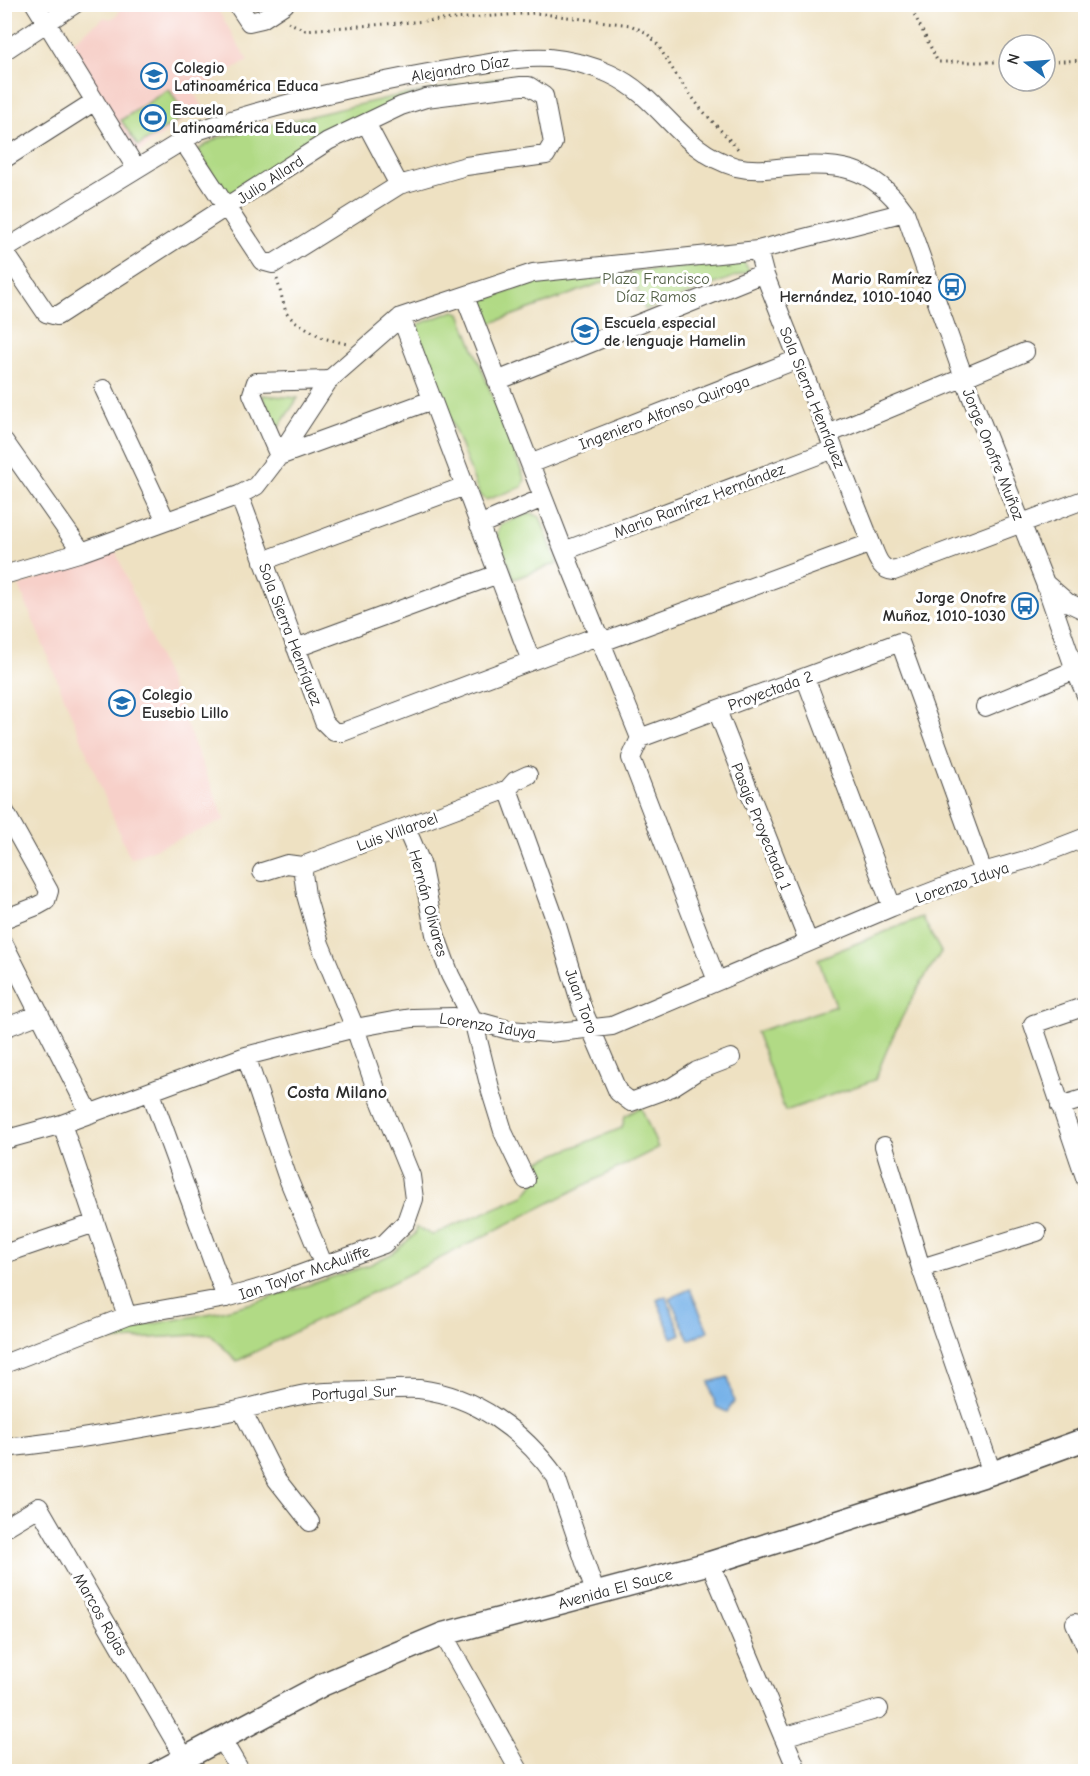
<svg xmlns="http://www.w3.org/2000/svg" width="1090" height="1776" font-family="'Comic Neue',sans-serif">
<style>
.built{fill:#f7d0c9}
.green{fill:#b1da85;stroke:#6e8258;stroke-width:1.5}
.water{fill:#78b3e9;stroke:#526f8a;stroke-width:1.5}
.lines{fill:none;stroke-linecap:round;stroke-linejoin:round}
.minor-casing{stroke:#484642;stroke-width:20}
.tertiary-casing{stroke:#484642;stroke-width:25}
.path{stroke:#484642;stroke-width:3;stroke-dasharray:1.5 4.5;stroke-linecap:butt}
.minor{stroke:#fff;stroke-width:18}
.tertiary{stroke:#fff;stroke-width:22}
.labels{text-anchor:middle;stroke-width:6;stroke-linejoin:round;paint-order:stroke}
.poi-label{font-size:16px;font-weight:bold;fill:#2b2b2b;stroke:#fff;text-anchor:start}
.street-label{font-size:16px;fill:#2b2b2b;stroke:#fff}
.park-label{font-size:16px;fill:#536046;stroke:#fff}
.neighbourhood-label{font-size:18px;font-weight:bold;fill:#2b2b2b;stroke:#fff}
</style>
<rect width="100%" height="100%" fill="#fff"/>
<filter id="ink" filterUnits="userSpaceOnUse"><feTurbulence type="fractalNoise" baseFrequency=".0167" numOctaves="2"/><feDisplacementMap in="SourceGraphic" scale="12" xChannelSelector="R" yChannelSelector="G"/><feConvolveMatrix kernelMatrix="1 2 1 2 8 2 1 2 1" color-interpolation-filters="sRGB"/></filter>
<filter id="wash" filterUnits="userSpaceOnUse"><feTurbulence type="fractalNoise" baseFrequency=".008" numOctaves="4" result="noise"/><feDisplacementMap in="SourceGraphic" scale="24" xChannelSelector="R" yChannelSelector="G"/><feGaussianBlur stdDeviation="1.35" result="paint"/><feColorMatrix in="noise" values="0 0 0 0 0 0 0 0 0 0 0 0 0 0 0 0 0 1.4 0 .05"/><feComposite in="paint" operator="in"/></filter>
<g filter="url(#wash)">
<rect width="100%" height="100%" fill="#eee1c2"/>
<!-- built -->
<path class="built" d="M118,5H215L248,61L193,92L203,106L135,155L70,49L74,40L105,17L110,19L118,15L120,8Z
M114,547L225,820L130,859L19,586Z"/>
<!-- green -->
<path class="green" d="M505,77L503,81L411,95L226,198L198,150L217,138L396,96Z
M169,89L185,116L138,146L121,120Z
M743,261L750,271L645,310L631,272L486,325L478,302L538,281Z
M454,311L460,313L525,480L522,487L486,500L480,496L417,331L419,324Z
M262,395L298,398L277,430Z
M531,513L540,517L557,563L514,579L497,534L501,524Z
M922,917L941,952C912,995 893,1031 875,1080L785,1111L756,1032L836,1006L818,959Z
M641,1107L658,1148L237,1361L210,1334L92,1342L135,1327L218,1312L263,1300L369,1265L393,1253L415,1234L417,1227L432,1235L524,1196L537,1179L534,1163L622,1128L625,1116Z"/>
<!-- water -->
<path class="water" d="M690,1289L708,1331L689,1340L670,1298Z
M666,1296L681,1334L672,1338L657,1300Z
M728,1377L734,1402L727,1412L716,1407L709,1382Z"/>
</g>
<g filter="url(#ink)">
<g class="lines">
<defs>
<path id="minor" d="M35,4L136,168
M237,4L249,22L262,19L285,4
M4,51L75,4
M366,123L399,185
M4,159L95,101
M4,250L200,130C284,102 371,82 459,68C489,64 519,56 549,58C570,60 591,65 610,74C664,99 678,150 736,167C753,171 769,169 786,167C838,162 872,166 905,212L964,378L1045,583L1075,670L1086,695
M758,250L764,273L871,543C876,555 879,570 894,571L1086,499
M4,251L46,313L57,316L328,141L401,106L426,98L521,86H529L544,96L553,143L546,155L466,166L399,185L273,264L262,261L183,141
M465,297L564,551L640,738L631,758L717,981
M401,317L531,661
M329,380L256,382L252,394L279,456L432,400
M497,381L764,273
M104,389L166,521
M828,434L1025,352
M4,441L82,552
M530,464L798,359
M479,525L543,498
M564,551L834,449
M263,561L465,486
M4,575L82,552L239,495
M1046,584L1067,602L1086,611
M600,635L343,732H334L324,722L239,495L256,486L279,456L329,380L401,317L533,273L758,250L905,212
M602,642L871,543
M296,648L498,574
M805,677L892,907
M985,707L1075,670
M717,710L808,941
M640,738L900,642L983,872
M508,789L556,922L582,1008L618,1092L631,1102L672,1087L697,1071L731,1058
M4,810L49,891L46,901L37,906L4,919
M406,828L421,863L435,934L450,975L473,1020L491,1092L504,1134L526,1180
M262,872L287,864L302,866L508,789L515,781L528,775
M4,944L90,1114
M1086,1006L1033,1024L1086,1180
M4,1028L40,1014
M246,1056L287,1176L324,1266
M151,1093L226,1298
M1060,1106L1086,1098
M62,1124L127,1316
M4,1140L62,1124L246,1056L355,1028L393,1021L412,1018L453,1017L473,1020L509,1030L549,1033L612,1026L892,907L983,872L1029,859L1086,837
M884,1146L921,1268L992,1473
M4,1254L95,1223
M921,1268L1037,1232
M4,1364L127,1316L226,1298L271,1285L384,1244L406,1222L414,1199L411,1176L378,1095L355,1028L320,944L306,895L302,866
M242,1410L277,1480L310,1522
M4,1448C82,1440 158,1425 234,1411C261,1406 287,1396 314,1393C330,1391 347,1392 364,1391C382,1390 401,1388 419,1389C476,1396 523,1431 556,1477L595,1592
M4,1528L39,1507L184,1757
M710,1563L798,1772
M1075,1623L1086,1647
M443,1634L520,1772
M783,1737L879,1709
M221,1738L241,1772"/>
<path id="tertiary" d="M159,1772L324,1684L443,1634L710,1563L992,1473L1086,1439"/>
</defs>
<!-- minor casing -->
<use href="#minor" class="minor-casing"/>
<!-- tertiary casing -->
<use href="#tertiary" class="tertiary-casing"/>
<!-- path -->
<path class="path" d="M909,4L938,62H1009
M288,22L305,30L535,13L630,25L645,32L656,42L678,78L701,109L738,149
M1045,62L1086,60
M277,279L286,313L293,320L323,338L347,344"/>
<!-- minor -->
<use href="#minor" class="minor"/>
<!-- tertiary -->
<use href="#tertiary" class="tertiary"/>
</g>
</g>
<!-- icons -->
<defs>
<symbol id="school-ring" viewBox="-11 -11 22 22"><circle r="9.5" fill="#fff" stroke="#1f6fb2" stroke-width="1.5"/><path d="M0-5L7-2L0 1L-7-2ZM-4 1L0 2.5L4 1V4Q0 6-4 4Z" fill="#1f6fb2"/></symbol>
<symbol id="stadium-ring" viewBox="-11 -11 22 22"><circle r="9.5" fill="#fff" stroke="#1f6fb2" stroke-width="1.5"/><path d="M0-5a6.5 5 0 1 0 0 10a6.5 5 0 1 0 0-10ZM-3.5-1.8h7v3.6h-7Z" fill="#1f6fb2"/></symbol>
<symbol id="bus-ring" viewBox="-11 -11 22 22"><circle r="9.5" fill="#fff" stroke="#1f6fb2" stroke-width="1.5"/><path d="M-5-6H5V4H4V6H2V4H-2V6H-4V4H-5ZM-3.5-4V0h7V-4ZM-3.5 1.2v1.5H-2V1.2ZM2 1.2v1.5H3.5V1.2Z" fill="#1f6fb2"/></symbol>
</defs>
<g fill-rule="evenodd">
<use href="#school-ring" x="139" y="61" width="30" height="30"/>
<use href="#stadium-ring" x="138" y="103" width="30" height="30"/>
<use href="#bus-ring" x="937" y="272" width="30" height="30"/>
<use href="#school-ring" x="570" y="316" width="30" height="30"/>
<use href="#bus-ring" x="1010" y="591" width="30" height="30"/>
<use href="#school-ring" x="107" y="688" width="30" height="30"/>
</g>
<g class="labels">
<!-- poi labels -->
<g class="poi-label">
<text x="174" y="73">Colegio<tspan x="174" dy="18">Latinoamérica Educa</tspan></text>
<text x="172" y="115">Escuela<tspan x="172" dy="18">Latinoamérica Educa</tspan></text>
<text x="932" y="284" text-anchor="end">Mario Ramírez<tspan x="932" dy="18">Hernández, 1010-1040</tspan></text>
<text x="604" y="328">Escuela especial<tspan x="604" dy="18">de lenguaje Hamelin</tspan></text>
<text x="1006" y="603" text-anchor="end">Jorge Onofre<tspan x="1006" dy="18">Muñoz, 1010-1030</tspan></text>
<text x="142" y="700">Colegio<tspan x="142" dy="18">Eusebio Lillo</tspan></text>
</g>
<!-- street labels -->
<g class="street-label">
<text transform="translate(460 68) rotate(-9)" y="6">Alejandro Díaz</text>
<text transform="translate(270 179) rotate(-33)" y="6">Julio Allard</text>
<text transform="translate(813 397) rotate(68)" y="6">Sola Sierra Henríquez</text>
<text transform="translate(664 412) rotate(-21)" y="6">Ingeniero Alfonso Quiroga</text>
<text transform="translate(994 454) rotate(68)" y="6">Jorge Onofre Muñoz</text>
<text transform="translate(699 500) rotate(-21)" y="6">Mario Ramírez Hernández</text>
<text transform="translate(291 634) rotate(69)" y="6">Sola Sierra Henríquez</text>
<text transform="translate(770 690) rotate(-20)" y="6">Proyectada 2</text>
<text transform="translate(762 826) rotate(68)" y="6">Pasaje Proyectada 1</text>
<text transform="translate(397 831) rotate(-20)" y="6">Luis Villaroel</text>
<text transform="translate(962 882) rotate(-19)" y="6">Lorenzo Iduya</text>
<text transform="translate(429 903) rotate(75)" y="6">Hernán Olivares</text>
<text transform="translate(582 1001) rotate(70)" y="6">Juan Toro</text>
<text transform="translate(488 1025) rotate(9)" y="6">Lorenzo Iduya</text>
<text transform="translate(304 1272) rotate(-19)" y="6">Ian Taylor McAuliffe</text>
<text transform="translate(354 1392) rotate(-3)" y="6">Portugal Sur</text>
<text transform="translate(615 1588) rotate(-15)" y="6">Avenida El Sauce</text>
<text transform="translate(101 1614) rotate(60)" y="6">Marcos Rojas</text>
</g>
<!-- park labels -->
<g class="park-label">
<text x="656" y="284">Plaza Francisco<tspan x="656" dy="18">Díaz Ramos</tspan></text>
</g>
<!-- neighbourhood labels -->
<g class="neighbourhood-label">
<text x="337" y="1098">Costa Milano</text>
</g>
</g>
<!-- margin -->
<rect width="1090" height="1776" fill="none" stroke="#fff" stroke-width="24"/>
<!-- north arrow -->
<g transform="translate(1027 63) rotate(286)"><circle r="28" fill="#ffffff" stroke="#aaaaaa" stroke-width="1.5"/>
<path d="M0-4.5L10 22L0 15L-10 22Z" fill="#1f6fb2"/>
<text y="-9" font-size="16" font-weight="bold" text-anchor="middle" fill="#2b2b2b">N</text>
</g>
</svg>
